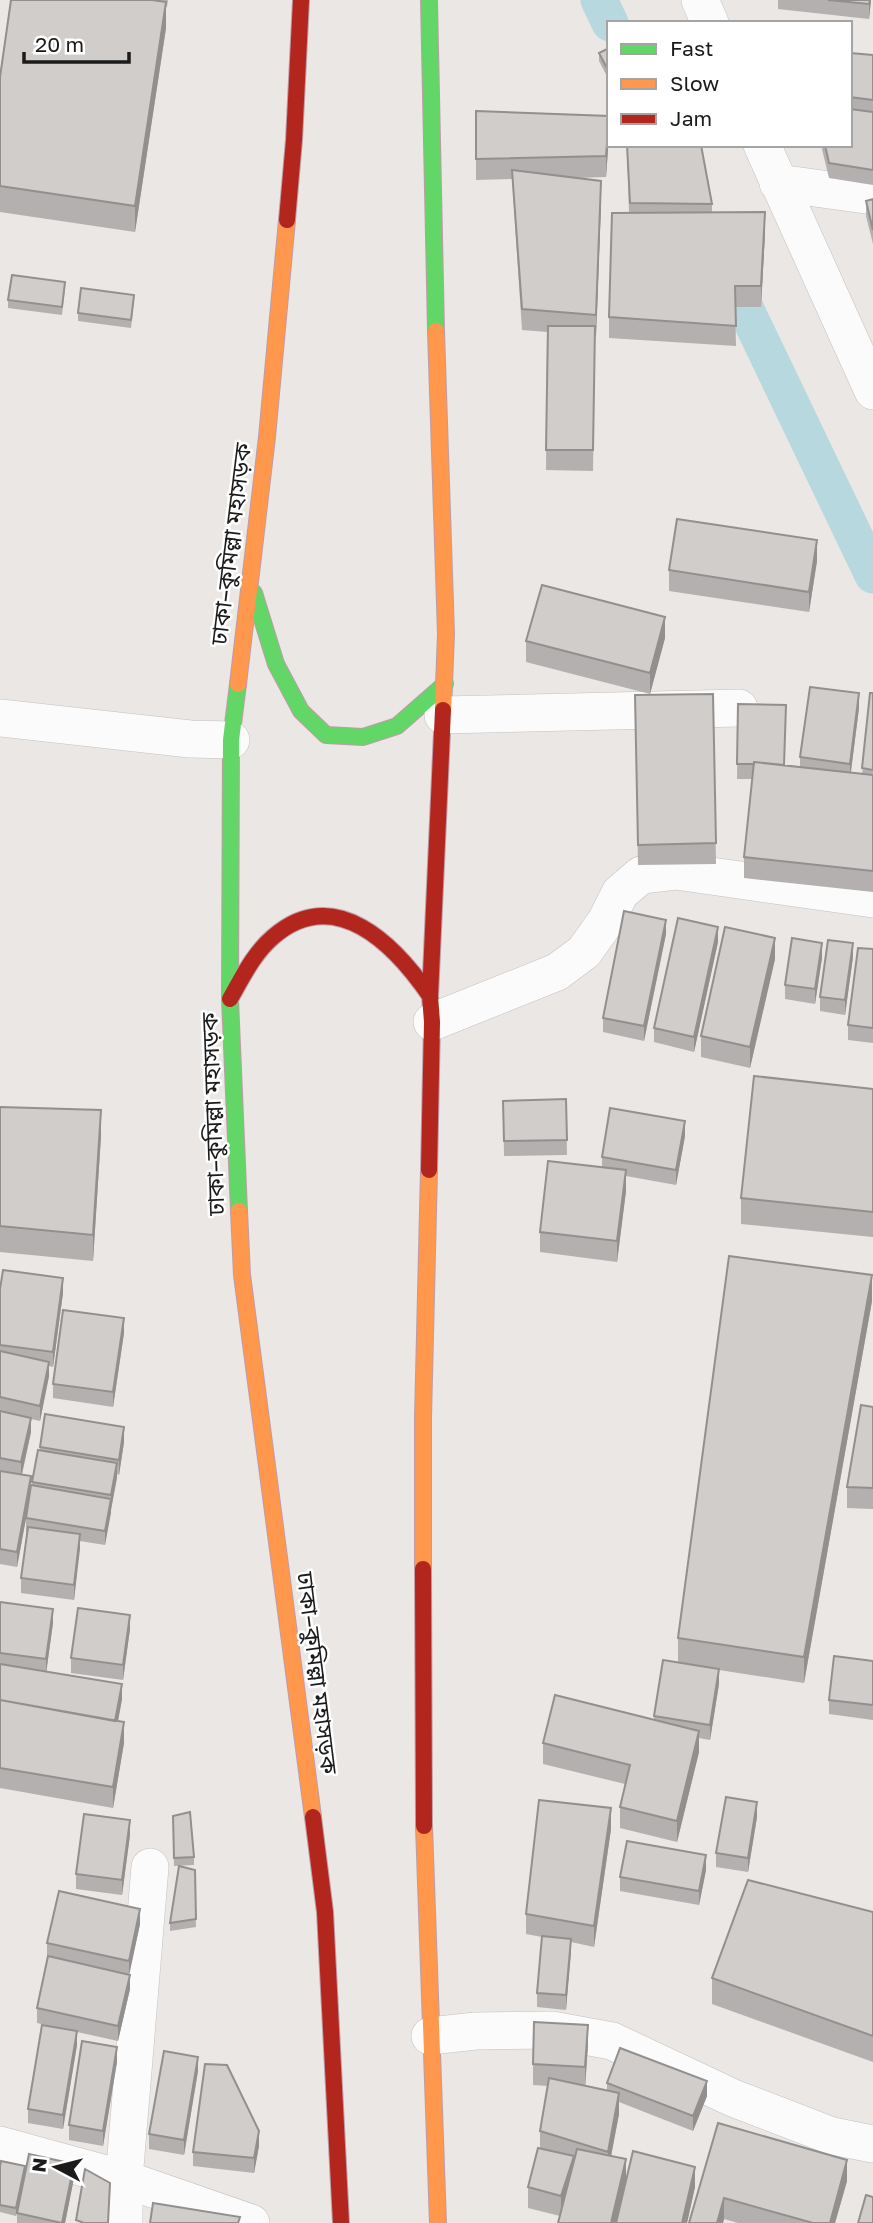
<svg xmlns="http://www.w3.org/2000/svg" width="873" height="2223" font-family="'Golos Text','Noto Sans Bengali',sans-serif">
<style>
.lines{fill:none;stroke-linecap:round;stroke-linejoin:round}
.canal{stroke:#b7d8de;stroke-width:37}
.street-casing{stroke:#c2c1c0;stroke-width:38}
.fast-casing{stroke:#bf9ca8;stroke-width:18}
.slow-casing{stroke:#bf9ca8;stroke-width:18}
.jam-casing{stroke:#bf9ca8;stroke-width:18}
.street{stroke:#fcfbfb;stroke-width:37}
.fast{stroke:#63d668;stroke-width:16}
.slow{stroke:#ff974d;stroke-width:16}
.jam{stroke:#b3261e;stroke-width:16}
.wall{fill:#b3b0af}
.shaded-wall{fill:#92908e}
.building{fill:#d0cdcb;stroke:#92908e;stroke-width:2}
.labels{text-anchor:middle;stroke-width:5;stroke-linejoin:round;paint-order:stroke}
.street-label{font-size:23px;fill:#1b1b1b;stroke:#fff}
</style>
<rect width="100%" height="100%" fill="#eae7e4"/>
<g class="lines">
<!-- canal -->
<path class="canal" d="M599,0L610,23
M724,264L873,575"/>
<defs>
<path id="street" d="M700,0L710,23
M762,145L873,391
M778,183L873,196
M443,715L739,708
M0,718L190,739L231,740
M432,1022L557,972L584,952L606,921L620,893L641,875L676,871L873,899
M430,2036L476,2031L552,2030L612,2041L733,2098L832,2136L873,2144
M0,2145L124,2179L251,2223
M124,2223V2179L150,1867"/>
<path id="fast" d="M429,0L436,331
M254,593L276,664L301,711L326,735L363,737L397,726L445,684
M238,684L231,740L230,999L239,1211"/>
<path id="slow" d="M436,331L446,634L443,710
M238,684L267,437L287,220
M239,1211L242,1275L313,1817
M423,1569V1418L429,1170
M424,1826L438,2223"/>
<path id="jam" d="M287,220L294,140L301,0
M230,999C242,978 254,953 273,937C335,883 395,945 430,996
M429,1170L432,1022L430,996L443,710
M423,1569L424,1826
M313,1817L325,1912L341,2223"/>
</defs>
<!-- street casing -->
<use href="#street" class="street-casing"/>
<!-- fast casing -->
<use href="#fast" class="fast-casing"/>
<!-- slow casing -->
<use href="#slow" class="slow-casing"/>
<!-- jam casing -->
<use href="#jam" class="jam-casing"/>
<!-- street -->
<use href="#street" class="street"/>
<!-- fast -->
<use href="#fast" class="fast"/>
<!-- slow -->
<use href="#slow" class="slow"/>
<!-- jam -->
<use href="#jam" class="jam"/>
</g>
<!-- wall -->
<path class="wall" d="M11,0H168L167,7H166V28L135,232L0,212V77Z
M778,0H871L869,19L778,9Z
M609,48V80L599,61V53Z
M850,53L873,55V185L829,178L821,145H850Z
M476,111L609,136L606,177L575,178L601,202L596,336H595L593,471L546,470L547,332L522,330L512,179L476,180Z
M627,145L712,204V213L765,233L761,307H735L736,346L609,338V317L629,213Z
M873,199V244L866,216V201Z
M65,289L62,315L8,308V300Z
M134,302L131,328L78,321V313Z
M817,561L809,612L669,591V570Z
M665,638L650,694L526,662V641Z
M873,693V892L744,878V857L752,779H737L738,704L785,765L800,767V757L859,708L851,772L862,774Z
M713,694L716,864L638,865L635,695Z
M666,934L644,1041L603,1032V1018Z
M718,942L694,1052L654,1042V1028Z
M873,949V1043L848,1040V1025Z
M853,957L845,1015L820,1011V997Z
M822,958L815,1004L785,999V985Z
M775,959L750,1068L701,1057V1036Z
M873,1089V1237L741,1224V1198Z
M566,1099L567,1155L504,1156L503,1101Z
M0,1107L101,1136L93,1261L0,1252Z
M685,1136L676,1185L626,1176V1191L617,1262L540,1252V1232L602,1167V1157Z
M0,1289L63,1293L53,1367L49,1366V1376L40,1421L31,1419V1432L22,1475L31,1489L40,1447L124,1442L119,1475L117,1474L105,1545L80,1541L74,1600L21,1593V1578L27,1533L26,1532V1519L17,1567L0,1564Z
M872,1301L804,1683L719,1670V1684L710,1740L699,1738V1752L677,1842L620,1828V1807L625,1784L543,1764V1743L654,1719V1716L678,1662V1638Z
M124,1333L113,1407L53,1398V1384Z
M873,1407V1509L847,1508V1487Z
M0,1602L53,1623L46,1672L122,1699L118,1721L124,1743L113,1808L0,1788Z
M130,1629L123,1680L71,1673V1658Z
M873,1661V1720L829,1714V1700Z
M173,1816L194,1857V1865L174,1866Z
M757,1817L748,1872L716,1867V1853Z
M611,1829L594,1947L571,1942L566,2010L537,2007V1993L542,1937L526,1934V1914Z
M130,1835L122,1895L76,1889V1874Z
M195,1870L196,1927L170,1931V1923Z
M706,1870L699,1905L620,1891V1877Z
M873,1912V2062L712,2004V1978Z
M140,1924L129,1974L130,1989L118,2041L77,2032V2045L63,2129L28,2123V2109L61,2028L37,2023V2008L48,1958L47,1957V1943Z
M588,2045L585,2086L607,2091V2083L707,2096L693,2131L619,2102V2114L611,2156L626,2179L695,2187L687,2223H616L560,2216L528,2208V2187L540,2149V2131L548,2086L533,2085V2064Z
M117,2062L103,2146L69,2140V2125Z
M198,2071L184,2155L149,2149V2134Z
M718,2123L847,2181L835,2223H738L724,2219L723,2223H689Z
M259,2146L254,2173L193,2166V2152Z
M0,2166L25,2173L16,2216L0,2212Z
M74,2178L65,2223H17V2213Z"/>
<!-- shaded-wall -->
<path class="shaded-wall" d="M870,0H871L869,19V4Z
M166,2V28L135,232V206Z
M609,116V136L606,177V156Z
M601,181V202L596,336V315Z
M765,212V233L761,307V286Z
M817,540V561L809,612V592Z
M665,617V638L650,694V673Z
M859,693V708L850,778V764Z
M666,920V934L644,1041V1026Z
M718,927V942L694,1052V1037Z
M775,938V959L750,1068V1047Z
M822,943V958L815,1004V989Z
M853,943V957L845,1015V1000Z
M101,1110V1136L93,1261V1235Z
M685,1121V1136L676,1185V1170Z
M626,1170V1191L617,1262V1241Z
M872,1275V1301L804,1683V1657Z
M63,1278V1293L53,1367V1352Z
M124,1318V1333L113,1407V1392Z
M49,1362V1376L40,1421V1406Z
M31,1418V1432L21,1477V1462Z
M124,1427V1442L119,1475V1460Z
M117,1463V1478L111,1510V1495Z
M31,1476V1491L17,1567V1552Z
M111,1499V1513L105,1545V1531Z
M80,1534V1549L74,1600V1585Z
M53,1609V1623L46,1674V1659Z
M130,1615V1629L123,1680V1665Z
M719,1669V1684L710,1740V1725Z
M122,1684V1699L115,1737V1723Z
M124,1722V1743L113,1808V1787Z
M699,1731V1752L677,1842V1821Z
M757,1802V1817L748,1872V1858Z
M611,1808V1829L594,1947V1926Z
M130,1820V1835L122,1895V1880Z
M706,1855V1870L699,1905V1891Z
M140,1909V1924L129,1976V1961Z
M571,1939V1953L566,2010V1995Z
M130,1975V1989L118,2041V2026Z
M588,2025V2045L585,2088V2067Z
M77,2031V2045L63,2129V2115Z
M117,2047V2062L103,2146V2131Z
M198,2057V2071L184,2155V2140Z
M707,2081V2096L693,2131V2116Z
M619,2093V2114L608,2172V2152Z
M259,2131V2146L254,2173V2158Z
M574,2156V2177L561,2216V2196Z
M626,2159V2180L616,2223H611Z
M847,2160V2181L835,2223H830Z
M74,2164V2178L65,2223H62Z
M25,2166V2173L16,2216V2208Z
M695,2167V2187L687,2223H682Z
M724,2198V2219L723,2223H717Z"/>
<!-- building -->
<path class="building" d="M11,0H152L166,2L135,206L0,186V77Z
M828,0H870L869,4Z
M609,48V72L599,53Z
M850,53L873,55V100L850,97Z
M850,109L873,112V170L829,163L825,145H850Z
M476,111L609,116L606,156L476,159Z
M627,145H701L712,204L630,203Z
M512,170L601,181L596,315L522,309Z
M873,199V230L866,201Z
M765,212L761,286H735L736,326L609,317L612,213Z
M12,275L65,282L62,307L8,300Z
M81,288L134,295L131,320L78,313Z
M548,326H595L593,450H546Z
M677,519L817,540L809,592L669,570Z
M542,585L665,617L650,673L526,641Z
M810,687L859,693L850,764L800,757Z
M870,693H873V770L862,768Z
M713,694L716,843L638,845L635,695Z
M738,704L786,705L784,765L754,762V764H737Z
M754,762L873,775V871L744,857Z
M624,911L666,920L644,1026L603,1018Z
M678,918L718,927L694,1037L654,1028Z
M725,927L775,938L750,1047L701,1036Z
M792,938L822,943L815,989L785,985Z
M828,940L853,943L845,1000L820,997Z
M858,948L873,949V1028L848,1025Z
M754,1076L873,1089V1212L741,1198Z
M566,1099L567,1140L504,1141L503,1101Z
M0,1107L101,1110L93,1235L0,1226Z
M610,1108L685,1121L676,1170L602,1157Z
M548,1161L626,1170L617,1241L540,1232Z
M729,1256L872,1275L804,1657L678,1638Z
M3,1270L63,1278L53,1352L0,1345V1289Z
M63,1310L124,1318L113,1392L53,1384Z
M0,1351L49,1362L40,1406L0,1397Z
M861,1405L873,1407V1488L847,1487Z
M0,1411L31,1418L21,1462L0,1458Z
M45,1414L124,1427L119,1460L40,1447Z
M38,1450L117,1463L111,1495L32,1482Z
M0,1471L31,1476L17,1552L0,1549Z
M31,1485L111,1499L105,1531L26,1518Z
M28,1527L80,1534L74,1585L21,1578Z
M0,1602L53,1609L46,1659L0,1653Z
M78,1608L130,1615L123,1665L71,1658Z
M834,1656L873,1661V1705L829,1700Z
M663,1660L719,1669L710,1725L654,1716Z
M0,1664L122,1684L115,1721L0,1700Z
M555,1695L699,1731L677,1821L620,1807L630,1765L543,1743Z
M0,1700L124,1722L113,1787L0,1768Z
M726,1797L757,1802L748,1858L716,1853Z
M539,1800L611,1808L594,1926L526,1914Z
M190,1812L194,1857L174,1858L173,1816Z
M84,1814L130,1820L122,1880L76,1874Z
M627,1841L706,1855L699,1891L620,1877Z
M179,1866L195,1870L196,1919L170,1923Z
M748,1880L873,1912V2036L712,1978Z
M59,1891L140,1909L129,1961L47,1943Z
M542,1936L571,1939L566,1995L537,1993Z
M48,1956L130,1975L118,2026L37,2008Z
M534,2022L588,2025L585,2067L533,2064Z
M42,2025L77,2031L63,2115L28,2109Z
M82,2041L117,2047L103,2131L69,2125Z
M620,2048L707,2081L693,2116L607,2083Z
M164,2051L198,2057L184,2140L149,2134Z
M205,2064L227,2065L259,2131L254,2158L193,2152Z
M549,2078L619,2093L608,2152L540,2131Z
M718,2123L847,2160L830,2223H813L724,2198L717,2223H689Z
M538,2148L574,2156L561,2196L528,2187Z
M577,2149L626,2159L611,2223H558Z
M633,2151L695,2167L682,2223H616Z
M29,2154L74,2164L62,2223L17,2213Z
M1,2161L25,2166L16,2208L0,2205V2166Z
M85,2169L110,2183L108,2223H84L76,2220Z
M866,2195L873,2197V2223H858Z
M153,2203L240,2217L238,2223H150Z"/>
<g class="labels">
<!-- street labels -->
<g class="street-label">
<text transform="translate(231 544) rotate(-83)" y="8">ঢাকা–কুমিল্লা মহাসড়ক</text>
<text transform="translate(213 1114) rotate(-92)" y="8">ঢাকা–কুমিল্লা মহাসড়ক</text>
<text transform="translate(317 1673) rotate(83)" y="8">ঢাকা–কুমিল্লা মহাসড়ক</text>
</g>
</g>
<!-- legend -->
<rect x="607" y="21" width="245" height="126" fill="#ffffff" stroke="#a4a4a4" stroke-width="2"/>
<rect x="621" y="44" width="35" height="10" fill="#63d668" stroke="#a4a4a4" stroke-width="2"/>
<text x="670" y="56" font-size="21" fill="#1b1b1b">Fast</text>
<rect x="621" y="79" width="35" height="10" fill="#ff974d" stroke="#a4a4a4" stroke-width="2"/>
<text x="670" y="91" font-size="21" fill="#1b1b1b">Slow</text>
<rect x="621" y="114" width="35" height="10" fill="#b3261e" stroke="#a4a4a4" stroke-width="2"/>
<text x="670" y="126" font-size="21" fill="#1b1b1b">Jam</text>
<!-- north arrow -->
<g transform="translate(56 2167) rotate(277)" stroke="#ffffff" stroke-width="5" paint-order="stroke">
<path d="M0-5L12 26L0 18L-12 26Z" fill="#1b1b1b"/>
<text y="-10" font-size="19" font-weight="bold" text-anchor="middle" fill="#1b1b1b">N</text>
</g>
<!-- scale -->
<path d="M24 52v10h105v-10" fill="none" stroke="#1b1b1b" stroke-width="3.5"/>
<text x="35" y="52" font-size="21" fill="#1b1b1b" stroke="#ffffff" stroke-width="5" paint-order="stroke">20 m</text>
</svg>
